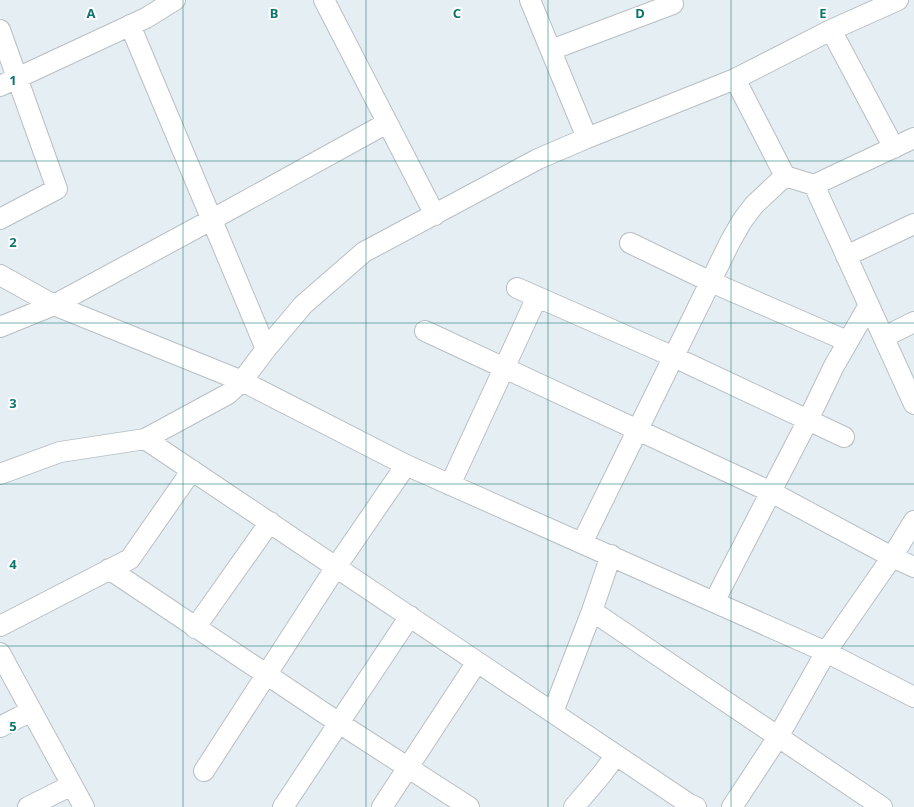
<svg xmlns="http://www.w3.org/2000/svg" width="914" height="807" font-family="'Noto Sans',sans-serif">
<style>
.lines{fill:none;stroke-linecap:round;stroke-linejoin:round}
.street-casing{stroke:#b7bfc4;stroke-width:22}
.street{stroke:#fff;stroke-width:20}
.grid{fill:none;stroke:#0f766e;stroke-width:1;stroke-opacity:0.55}
.grid-label{font-size:13px;text-anchor:middle;font-weight:bold;fill:#0f766e;stroke:#fff;stroke-width:4;stroke-linejoin:round;paint-order:stroke}
</style>
<rect width="100%" height="100%" fill="#e5eef3"/>
<g class="lines">
<defs>
<path id="street" d="M324,0L435,215
M530,0L587,138
M130,25L266,349
M0,30L57,189L0,219
M831,30L894,148
M551,50L673,4
M735,79L785,176L814,185L914,138
M0,86L146,18L175,0
M814,185L914,404
M630,243L711,282L847,341
M846,256L914,224
M0,275L54,305L242,381L406,465L826,652L914,697
M517,288L674,357L844,437
M0,327L54,305L211,220L387,123
M425,331L771,492L892,557L914,567
M884,337L914,322
M145,439L689,804L696,807
M0,474L60,452L145,439L228,394L242,381L266,349L303,305L364,252L538,159L587,138L735,79L831,30L898,0
M450,485L537,297
M582,543L730,242L742,221L754,205L785,176
M611,555L592,611L882,807
M109,569L339,723L469,807
M714,602L808,420L834,366L869,305
M0,626L130,559L192,470
M195,628L270,522
M0,653L84,807
M553,712L592,611
M0,727L31,711
M204,771L336,567L406,465
M28,807L72,785
M283,807L410,616
M382,807L477,662
M574,807L602,774L616,755
M732,807L778,737L826,652L892,557L914,521"/>
</defs>
<!-- street casing -->
<use href="#street" class="street-casing"/>
<!-- street -->
<use href="#street" class="street"/>
</g>
<!-- grid -->
<path class="grid" d="M183,0V807M366,0V807M548,0V807M731,0V807M0,161H914M0,323H914M0,484H914M0,646H914"/>
<g class="grid-label">
<text x="91" y="18">A</text>
<text x="274" y="18">B</text>
<text x="457" y="18">C</text>
<text x="640" y="18">D</text>
<text x="823" y="18">E</text>
<text x="13" y="85">1</text>
<text x="13" y="247">2</text>
<text x="13" y="408">3</text>
<text x="13" y="569">4</text>
<text x="13" y="731">5</text>
</g>
</svg>
